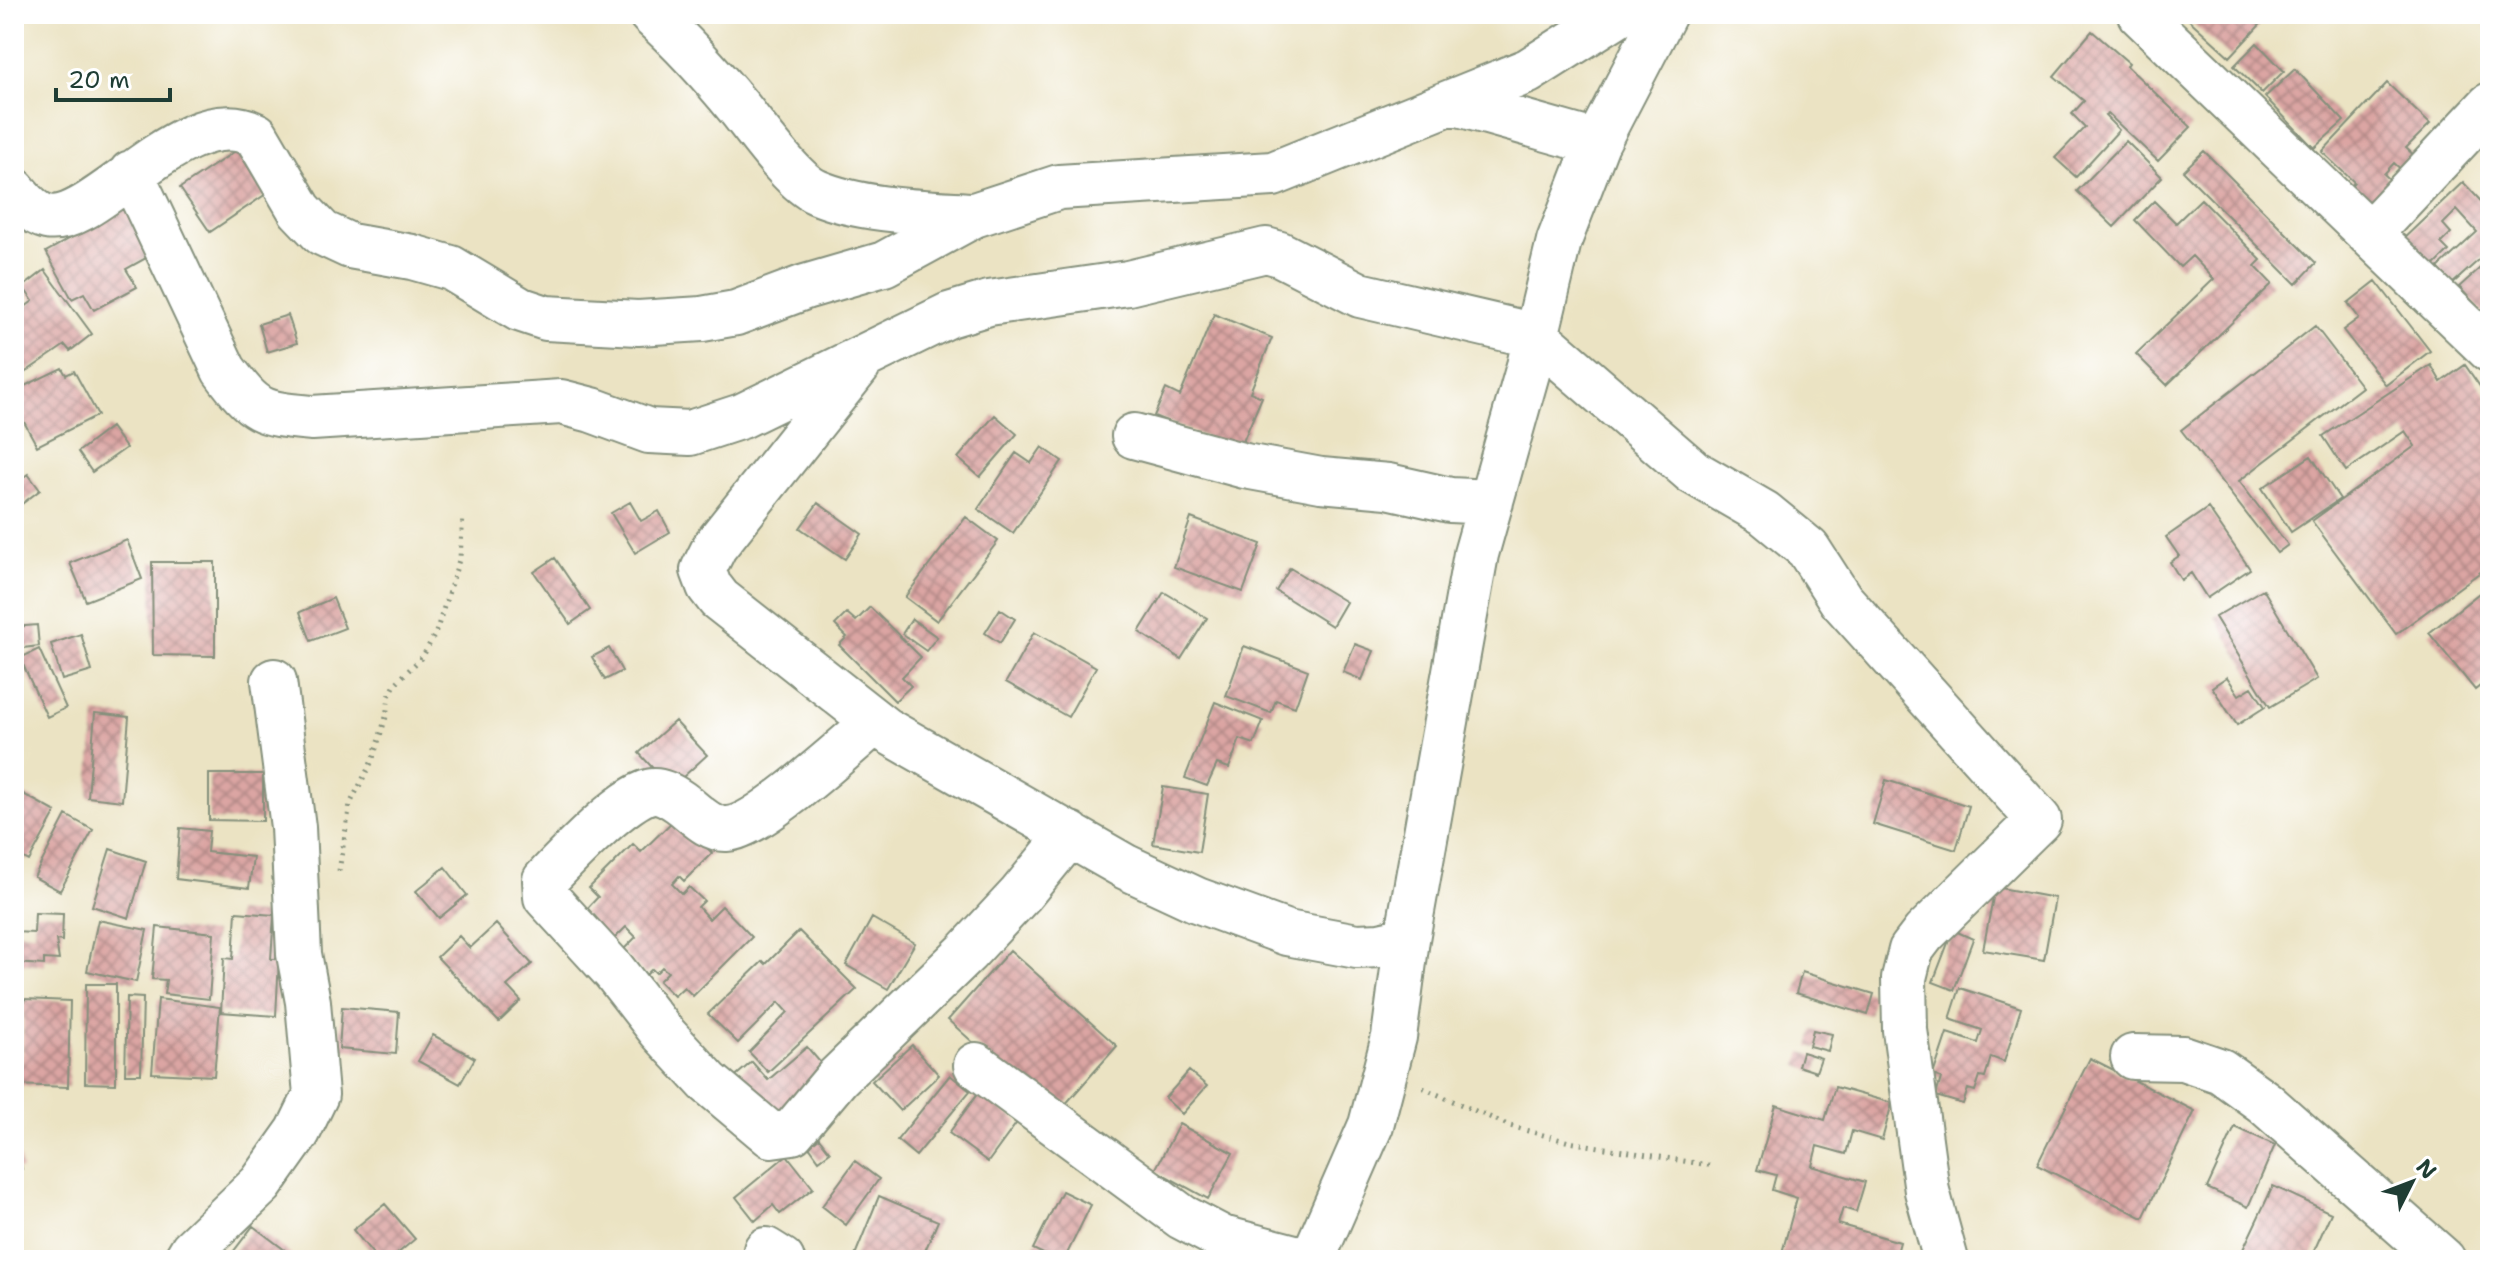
<svg xmlns="http://www.w3.org/2000/svg" width="2504" height="1274" font-family="'Shantell Sans',sans-serif">
<style>
.building{fill:url(#building-cross-hatch)}
.lines{fill:none;stroke-linecap:round;stroke-linejoin:round}
.minor-casing{stroke:#85907c;stroke-width:48}
.path{stroke:#85907c;stroke-width:5;stroke-dasharray:2 6;stroke-linecap:butt}
.minor{stroke:#fff;stroke-width:44}
</style>
<defs>
<pattern id="building-cross-hatch" width="8" height="8" patternUnits="userSpaceOnUse" patternTransform="scale(2)"><rect width="8" height="8" fill="#dba5a3"/><path d="M0 0l8 8M0 8l8-8" fill="none" stroke="#b18886"/></pattern>
</defs>
<rect width="100%" height="100%" fill="#fff"/>
<filter id="ink" filterUnits="userSpaceOnUse"><feTurbulence type="fractalNoise" baseFrequency=".0125" numOctaves="2"/><feDisplacementMap in="SourceGraphic" scale="16" xChannelSelector="R" yChannelSelector="G"/><feConvolveMatrix kernelMatrix="1 2 1 2 8 2 1 2 1" color-interpolation-filters="sRGB"/></filter>
<filter id="wash" filterUnits="userSpaceOnUse"><feTurbulence type="fractalNoise" baseFrequency=".006" numOctaves="4" result="noise"/><feDisplacementMap in="SourceGraphic" scale="32" xChannelSelector="R" yChannelSelector="G"/><feGaussianBlur stdDeviation="1.8" result="paint"/><feColorMatrix in="noise" values="0 0 0 0 0 0 0 0 0 0 0 0 0 0 0 0 0 1.4 0 .05"/><feComposite in="paint" operator="in"/></filter>
<g filter="url(#wash)">
<rect width="100%" height="100%" fill="#ebe3c3"/>
<g id="blocks">
<!-- building -->
<path class="building" d="M2191,14H2270L2230,57L2187,18Z
M2092,31L2129,63L2127,66L2191,127L2158,161L2108,114L2105,116L2119,130L2076,177L2055,158L2085,127L2072,114L2084,101L2054,76Z
M2257,43L2284,71L2262,93L2234,66Z
M2295,69L2344,121L2314,148L2265,97Z
M2387,83L2430,124L2406,148L2418,159L2405,173L2394,163L2384,174L2402,191L2380,214L2351,186L2354,182L2322,152Z
M2126,141L2162,177L2114,227L2077,191Z
M237,150L266,194L210,232L180,188Z
M2204,151L2316,263L2296,284L2183,171Z
M2463,182L2490,211V250L2452,284L2438,268L2477,232L2457,210L2443,224L2451,233L2441,243L2449,251L2430,270L2401,241Z
M2201,199L2261,260L2255,266L2272,284L2167,385L2136,354L2214,279L2192,256L2180,267L2135,220L2154,201L2176,223Z
M128,206L155,253L126,269L137,287L94,310L84,293L72,299L46,252Z
M2490,259V320L2459,287Z
M45,270L92,334L70,351L65,345L14,380V315L33,301L23,287Z
M2376,281L2430,351L2386,385L2343,330L2359,318L2348,303Z
M1214,314L1272,338L1250,392L1262,397L1239,451L1154,416L1166,389L1180,396Z
M288,315L297,343L267,352L259,324Z
M2315,326L2362,387L2239,481L2288,545L2277,553L2181,430Z
M2431,365L2441,382L2465,365L2490,401V565L2396,634L2312,521L2415,446L2405,431L2346,471L2323,436Z
M62,368L66,375L74,371L98,415L37,446L17,409L14,411V391Z
M995,415L1017,434L980,477L958,458Z
M111,427L126,448L92,472L78,452Z
M1042,447L1062,461L1013,533L978,509L1016,453L1031,463Z
M2311,456L2340,499L2291,532L2262,488Z
M14,458L21,471L14,475Z
M28,474L40,490L14,510V484Z
M630,502L641,521L659,511L670,532L635,553L611,513Z
M818,503L862,534L845,559L800,528Z
M2208,508L2250,569L2207,598L2191,573L2181,580L2170,562L2179,556L2166,537Z
M966,517L998,541L937,621L905,597Z
M1191,518L1261,544L1243,592L1174,567Z
M127,540L142,579L86,601L70,563Z
M555,558L590,610L570,624L534,572Z
M152,562H215V656L153,655Z
M1290,568L1346,602L1332,626L1276,591Z
M2263,589L2317,679L2270,707L2215,617Z
M2483,590L2490,599V678L2475,690L2429,633Z
M1164,592L1207,618L1181,659L1139,632Z
M333,598L345,628L311,641L300,612Z
M870,607L921,657L902,677L911,686L895,701L839,645L847,637L835,625L847,613L856,621Z
M1000,609L1015,619L1000,643L985,633Z
M912,619L937,637L926,651L902,634Z
M37,625L39,646L14,649V627Z
M1034,632L1096,667L1068,717L1006,682Z
M81,634L92,671L62,680L51,644Z
M1355,644L1374,651L1362,680L1343,672Z
M1244,646L1308,670L1295,707L1276,700L1271,713L1226,696Z
M609,648L622,671L605,680L592,657Z
M39,649L66,708L47,717L20,658Z
M2227,677L2239,695L2252,687L2265,707L2237,725L2212,687Z
M1215,702L1263,721L1254,744L1240,739L1229,768L1217,764L1207,786L1185,778Z
M95,713L129,717L122,801L88,797Z
M675,721L707,755L671,788L639,753Z
M209,774H263V821L209,820Z
M1886,780L1969,806L1956,850L1873,824Z
M1163,787L1208,794L1199,852L1153,844Z
M16,790L56,812L29,861L14,853Z
M66,815L93,830L60,891L34,877Z
M677,817L712,853L684,881L679,876L672,884L682,894L689,887L704,901L698,907L709,919L722,906L752,937L693,996L684,987L674,996L659,981L668,972L662,967L656,973L652,969L646,975L622,951L636,937L626,927L611,942L583,913L598,897L589,888L633,844L641,852Z
M180,828L209,831L207,852L253,857L249,888L176,879Z
M110,849L146,861L129,918L92,906Z
M445,867L467,895L439,918L416,891Z
M1995,887L2055,898L2044,960L1983,950Z
M236,912L274,915L271,959H279L276,1016L221,1012L224,958L233,959Z
M35,913L63,914L62,941L56,940L59,960L44,959V965L14,963V932L34,933Z
M872,918L915,943L888,989L846,965Z
M98,920L147,930L136,982L87,971Z
M496,924L532,964L507,986L521,1001L499,1022L437,957L459,936L470,948Z
M157,927L214,933L209,999L164,994L166,980L152,979Z
M1953,930L1973,939L1954,990L1933,982Z
M799,931L857,989L768,1072L749,1052L788,1012L779,1002L738,1043L708,1014L763,961L766,964Z
M1010,950L1117,1046L1055,1116L948,1020Z
M1802,972L1874,994L1868,1015L1796,993Z
M86,984H116V1084L85,1083Z
M1960,988L2021,1008L2004,1062L1991,1057L1985,1077L1980,1076L1975,1091L1968,1089L1963,1104L1936,1096L1941,1078L1933,1075L1947,1033L1978,1043L1982,1030L1950,1019Z
M127,997L143,998L141,1074H125Z
M24,999L70,1001L68,1087L14,1085V1064H22Z
M158,999L220,1007L214,1076L152,1073Z
M342,1007L399,1012L396,1054L339,1049Z
M1813,1030L1832,1034L1828,1051L1809,1046Z
M433,1035L475,1058L460,1084L418,1061Z
M912,1045L939,1075L900,1111L872,1081Z
M807,1047L831,1075L772,1126L732,1079L752,1062L768,1080Z
M1802,1052L1821,1058L1816,1072L1798,1066Z
M2090,1058L2195,1111L2143,1218L2037,1165Z
M1189,1071L1207,1086L1182,1114L1165,1098Z
M950,1075L970,1091L916,1156L897,1140Z
M1835,1087L1892,1103L1882,1140L1852,1131L1846,1154L1817,1146L1812,1166L1865,1182L1856,1212L1843,1208L1838,1224L1900,1242L1895,1260H1780L1797,1198L1772,1190L1776,1175L1757,1170L1776,1105L1825,1120Z
M978,1093L1018,1121L988,1162L949,1133Z
M1179,1124L1233,1153L1208,1199L1155,1170Z
M2235,1127L2275,1145L2248,1207L2207,1188Z
M14,1132L22,1169L14,1170Z
M819,1138L830,1152L819,1160L809,1146Z
M787,1155L813,1188L780,1214L773,1205L755,1221L736,1197Z
M855,1161L879,1179L846,1225L822,1206Z
M2273,1186L2331,1213L2310,1260H2238Z
M1062,1191L1091,1205L1064,1260H1056L1033,1249Z
M879,1196L938,1221L921,1260H853Z
M385,1204L415,1239L390,1260H378L353,1230Z
M253,1226L298,1260H227Z"/>
</g>
</g>
<g filter="url(#ink)">
<use href="#blocks" fill-opacity="0" stroke="#85907c" stroke-width="2"/>
<g class="lines">
<defs>
<path id="minor" d="M651,14C682,42 712,75 739,108C756,129 793,182 817,192C861,211 926,212 974,215
M2140,14L2490,350
M1452,102L1597,143
M131,173L224,370C256,413 260,413 312,418L561,402L592,410L649,431L690,433L742,416L949,315L989,303L1128,283L1266,250L1280,254L1360,295L1536,336L1693,472L1764,513L1808,549L1841,600L2039,820L1924,933L1911,950L1904,978L1905,1030L1927,1191L1946,1260
M14,190C22,200 34,214 47,217C95,228 184,98 256,135L300,210L322,233L350,246L412,257L451,268L519,309L546,318L638,323L702,319L736,313L805,287L884,264L974,215L1059,187L1273,174L1528,71L1618,14
M2369,234L2490,105
M858,366L715,546L703,570L709,586L719,599L884,729L1126,867L1197,900L1287,933L1357,946L1380,945L1407,939
M1134,436L1245,466L1321,480L1388,486L1450,500L1491,502
M875,722C847,745 759,828 727,829C709,830 694,812 680,802C673,797 662,790 653,791C627,793 564,860 545,880L546,897L614,971L660,1030L708,1082L771,1135L792,1132L838,1077L967,952L1021,894L1070,834
M2133,1057L2183,1058L2221,1071L2264,1102L2443,1260
M976,1065L1182,1217L1222,1238L1306,1260
M766,1250L782,1260
M186,1260L192,1250L261,1184L298,1132L316,1095L308,1002L299,954L293,827L274,681
M1312,1260L1371,1125L1394,1037L1407,939L1476,554L1529,366L1559,241L1597,143L1664,14"/>
</defs>
<!-- minor casing -->
<use href="#minor" class="minor-casing"/>
<!-- path -->
<path class="path" d="M516,14L528,17L553,14
M339,871L350,804L372,761L386,717L389,696L396,683L423,656L436,632L460,557L463,517
M1423,1088L1510,1126L1569,1142L1714,1166"/>
<!-- minor -->
<use href="#minor" class="minor"/>
</g>
</g>
<!-- margin -->
<rect width="2504" height="1274" fill="none" stroke="#fff" stroke-width="48"/>
<!-- north arrow -->
<g transform="translate(2412 1182) rotate(48)" stroke="#ffffff" stroke-width="6" paint-order="stroke">
<path d="M0-6L14 30L0 20L-14 30Z" fill="#1f3d34"/>
<text y="-12" font-size="22" font-weight="bold" text-anchor="middle" fill="#1f3d34">N</text>
</g>
<!-- scale -->
<path d="M56 88v12h114v-12" fill="none" stroke="#1f3d34" stroke-width="4"/>
<text x="68" y="88" font-size="24" fill="#1f3d34" stroke="#ffffff" stroke-width="6" paint-order="stroke">20 m</text>
</svg>
